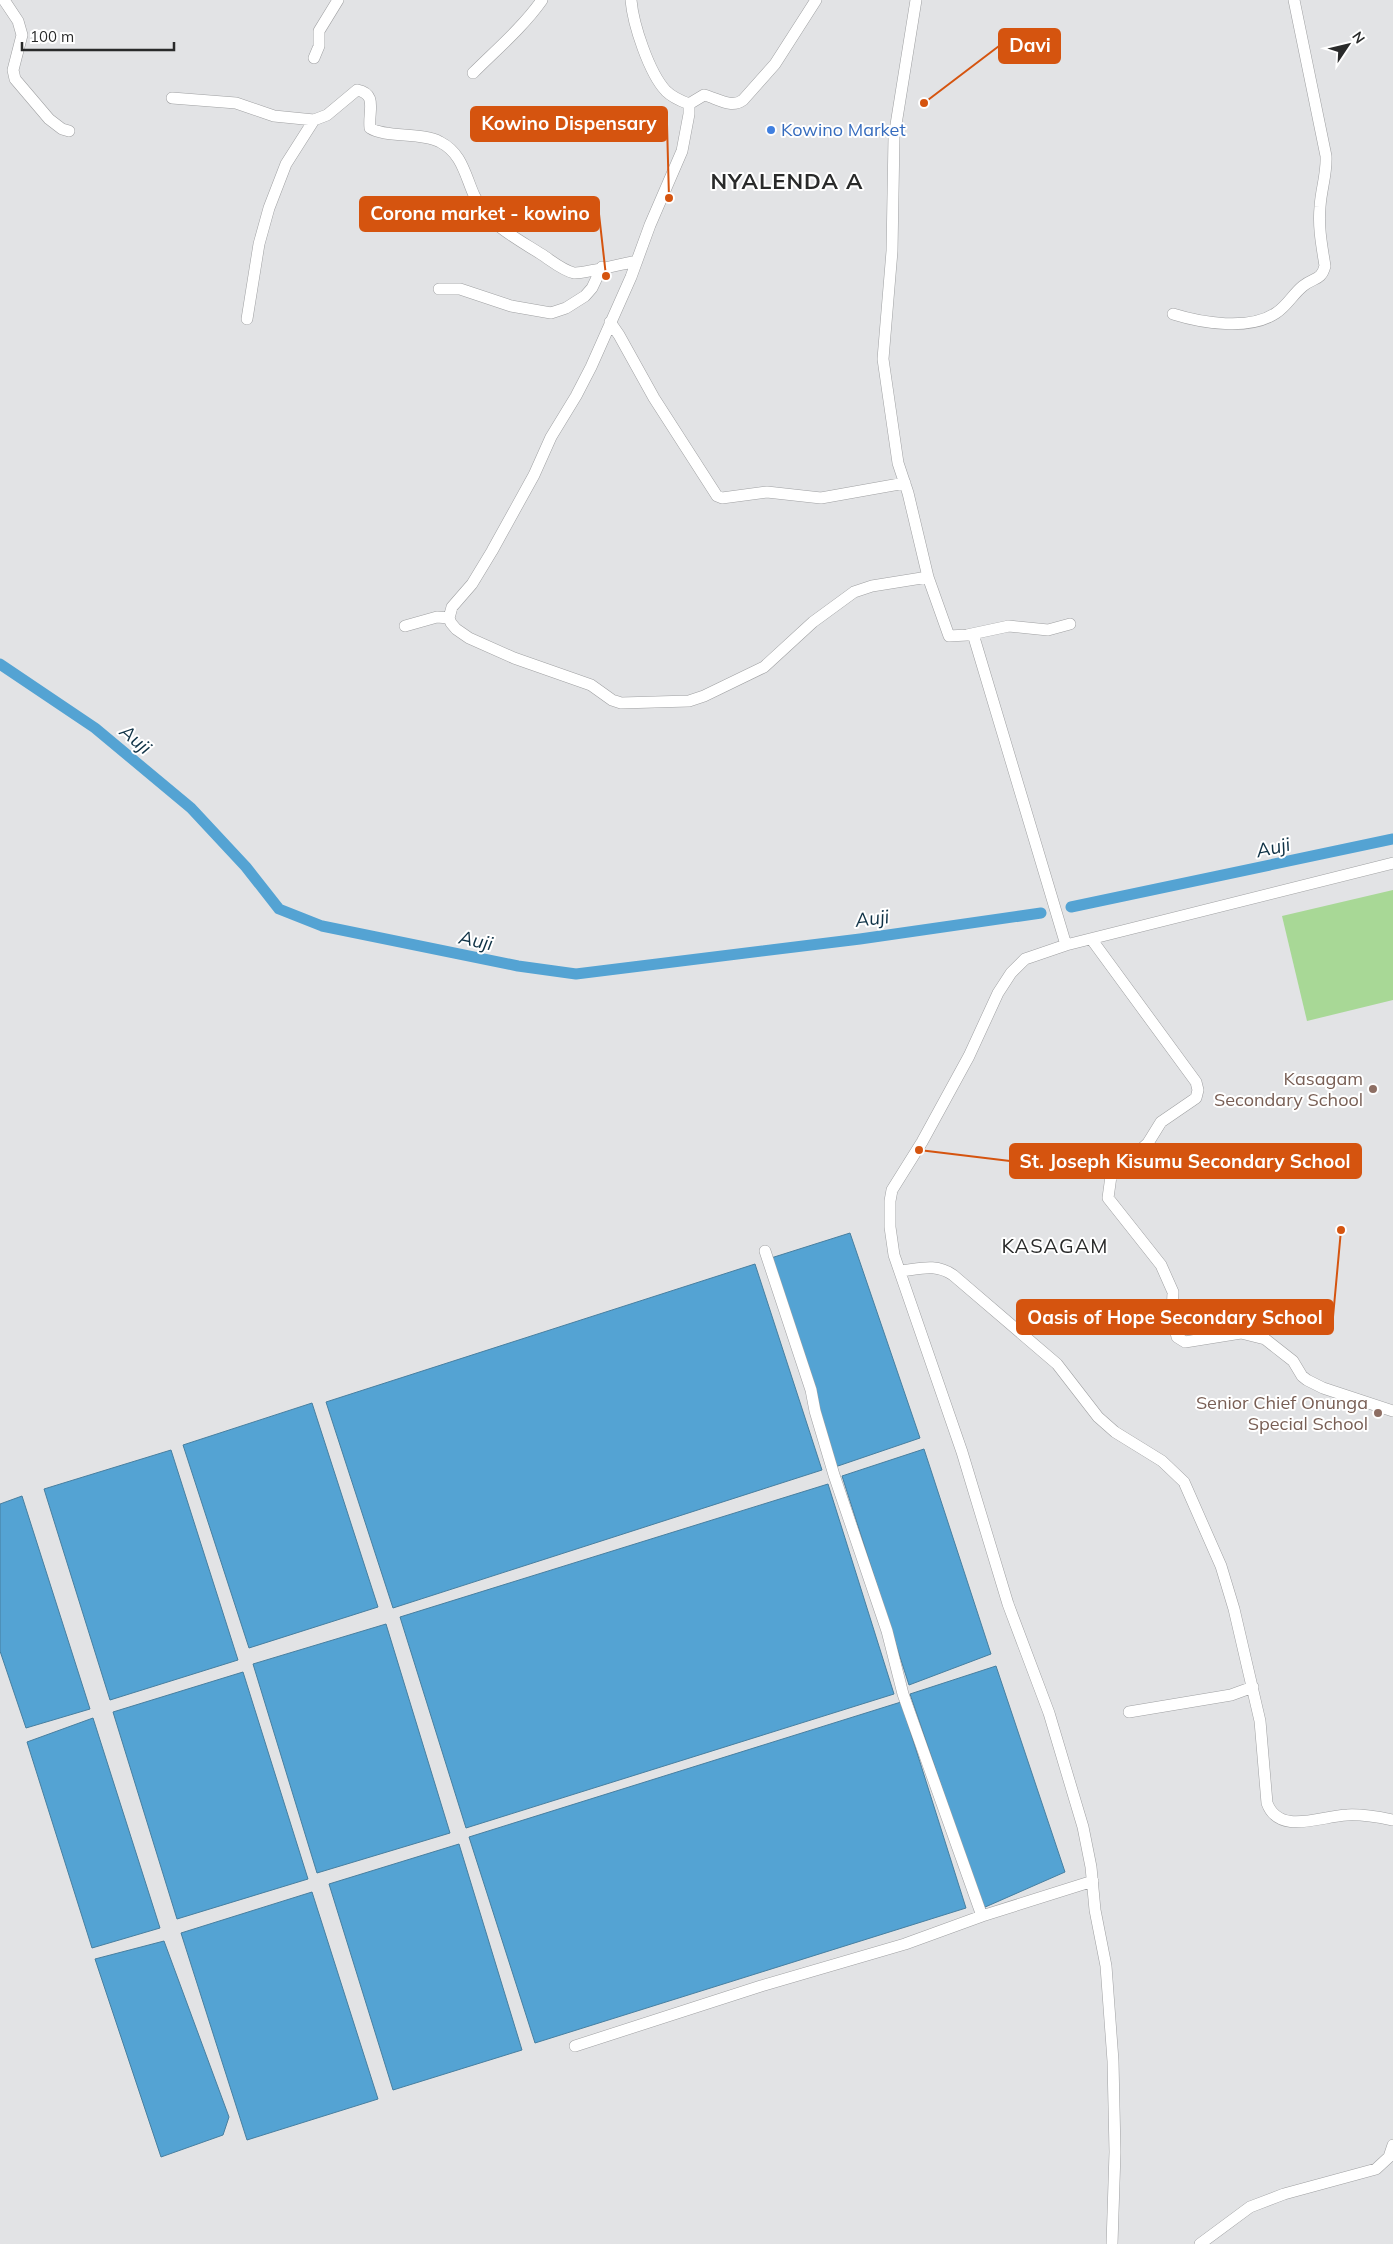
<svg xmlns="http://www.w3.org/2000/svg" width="1393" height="2244" font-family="Mulish,sans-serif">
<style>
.green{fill:#a8d896}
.water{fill:#54a3d3;stroke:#477fa0}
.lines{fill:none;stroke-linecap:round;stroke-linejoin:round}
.canal{stroke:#54a3d3;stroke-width:11}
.street-casing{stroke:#9fa0a2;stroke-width:12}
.street{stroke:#fff;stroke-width:11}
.shop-dot{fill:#3f7fe0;stroke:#fff;stroke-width:2}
.education-dot{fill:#8d6e63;stroke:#fff;stroke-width:2}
.labels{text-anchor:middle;stroke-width:4;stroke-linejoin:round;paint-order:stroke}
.shop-label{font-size:18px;fill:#366cbe;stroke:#fff;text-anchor:start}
.education-label{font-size:18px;fill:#785e54;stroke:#fff;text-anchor:end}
.water-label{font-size:19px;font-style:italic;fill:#0f3246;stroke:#fff}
.quarter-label{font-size:20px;letter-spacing:1px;fill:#292a2a;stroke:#fff}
.district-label{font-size:22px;font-weight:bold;letter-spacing:1px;fill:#292a2a;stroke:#fff}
.leader{fill:none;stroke:#d5540f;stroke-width:2}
.callout-dot{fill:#d5540f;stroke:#fff;stroke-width:2}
.callout{fill:#d5540f;stroke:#d5540f;stroke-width:2}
.callout-label{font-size:19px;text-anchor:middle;font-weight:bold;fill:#fff}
</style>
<rect width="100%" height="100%" fill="#e2e3e5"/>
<!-- green -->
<path class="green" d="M1393,890V1000L1307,1021L1282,916Z"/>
<!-- water -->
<path class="water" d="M850,1233L920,1438L835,1467L771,1258Z
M755,1264L822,1470L393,1608L326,1402Z
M312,1403L378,1607L249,1648L183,1445Z
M924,1449L991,1654L909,1685L842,1476Z
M171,1450L238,1660L110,1700L44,1489Z
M828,1484L894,1694L466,1828L400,1617Z
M22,1496L90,1709L26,1728L0,1651V1504Z
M386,1624L450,1833L317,1873L253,1664Z
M996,1666L1065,1872L983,1908L910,1694Z
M243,1672L308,1879L177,1919L113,1712Z
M901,1702L966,1908L535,2043L469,1837Z
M93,1718L160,1928L92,1948L27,1742Z
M459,1844L522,2050L393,2090L329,1884Z
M312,1892L378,2099L247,2140L181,1933Z
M164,1941L229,2117L223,2135L161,2157L95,1959Z"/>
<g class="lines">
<!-- canal -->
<path class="canal" d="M0,664L95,728L191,808L246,867L279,909L322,926L518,966L576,974L860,939L1041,913
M1071,907L1393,839"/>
<defs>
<path id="street" d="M4,0L18,21L22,35L13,70L15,79L49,119L62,129L69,131
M631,0C633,24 649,73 666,91C672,97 681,101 689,104
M816,0L775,64L743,100C731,109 717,98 704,95L689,104V114L682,151L650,225L631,277L591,367L576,396L551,437L534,475L492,551L472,584L452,607L449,618L451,623L456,629L469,638L514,658L591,685L612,700L621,703L689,701L704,696L764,667L813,622L854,592L872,586L928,577
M916,0L894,137L892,251L883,359L898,463L908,493L928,577L949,636L967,635L1009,626L1048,630L1070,624
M314,58L319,46V31L338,0
M473,73C496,50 523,27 542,0
M172,98L236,103L274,116L314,120L327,115L357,90C378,94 368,111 370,128C385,138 422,132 440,142C462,153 465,175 474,195C487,224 516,238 541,254C552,261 562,270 574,273C583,274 626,263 637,261
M439,289H460L511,306L551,313L566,308L585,296L592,288L602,267
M1173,314C1202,323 1249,331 1276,313C1287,306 1293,294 1303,286C1314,277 1321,281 1325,266C1322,247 1318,227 1320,207C1321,189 1327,174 1326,156L1294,0
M247,319L259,244L269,208L286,164L314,120
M610,322L619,335L654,398L717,496L722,498L767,492L821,498L905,483
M405,626L437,617L449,618
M973,634L1066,945
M1092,940L1196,1082L1198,1090L1196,1098L1161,1122L1148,1143L1111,1176L1108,1198L1161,1265L1173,1292L1172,1314L1177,1337L1185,1342L1241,1333L1265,1339L1293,1361L1302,1376L1307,1380L1323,1388L1393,1411
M765,1251L811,1390L815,1411L834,1475L887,1631L903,1694L982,1916
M900,1271C920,1269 935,1263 953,1275L1057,1364L1098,1417L1115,1432L1162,1461L1184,1482L1221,1566L1234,1609L1260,1721L1267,1803C1279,1836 1321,1816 1347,1815C1362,1814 1378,1817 1393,1820
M1129,1712L1231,1695L1253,1687
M575,2046L761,1986L905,1944L982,1916L1093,1881
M1112,2244L1115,2152L1113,2061L1106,1966L1095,1910L1091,1867L1083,1827L1049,1713L1008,1604L962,1452L894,1255L890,1227V1201L892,1190L922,1142L969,1056L998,993L1011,973L1025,959L1066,945L1393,863
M1200,2244L1250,2207L1284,2194L1376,2169L1389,2157L1393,2145"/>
</defs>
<!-- street casing -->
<use href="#street" class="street-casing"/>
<!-- street -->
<use href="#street" class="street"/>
</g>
<!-- markers -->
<circle class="shop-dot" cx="771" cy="130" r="5"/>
<g class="education-dot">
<circle cx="1373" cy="1089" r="5"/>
<circle cx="1378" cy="1413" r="5"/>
</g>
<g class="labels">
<!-- shop labels -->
<g class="shop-label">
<text x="781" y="136">Kowino Market</text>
</g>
<!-- education labels -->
<g class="education-label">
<text x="1363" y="1085">Kasagam<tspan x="1363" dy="21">Secondary School</tspan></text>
<text x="1368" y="1409">Senior Chief Onunga<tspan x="1368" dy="21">Special School</tspan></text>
</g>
<!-- water labels -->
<g class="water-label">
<text transform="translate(136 739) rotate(40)" y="7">Auji</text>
<text transform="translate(1273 847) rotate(-12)" y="7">Auji</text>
<text transform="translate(872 918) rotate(-7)" y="7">Auji</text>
<text transform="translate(476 940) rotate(12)" y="7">Auji</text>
</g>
<!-- quarter labels -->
<g class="quarter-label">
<text x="1055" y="1253">KASAGAM</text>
</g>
<!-- district labels -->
<g class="district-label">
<text x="787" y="189">NYALENDA A</text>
</g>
</g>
<!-- callouts -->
<path class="leader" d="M924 103L999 46M669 198L667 124M606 276L599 214M919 1150L1010 1161M1341 1230L1333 1317"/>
<g class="callout-dot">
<circle cx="924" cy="103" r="5"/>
<circle cx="669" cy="198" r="5"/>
<circle cx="606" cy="276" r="5"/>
<circle cx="919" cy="1150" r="5"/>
<circle cx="1341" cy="1230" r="5"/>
</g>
<g class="callout">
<rect x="999" y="29" width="61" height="34" rx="5"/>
<rect x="471" y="107" width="196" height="34" rx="5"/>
<rect x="360" y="197" width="239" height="34" rx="5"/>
<rect x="1010" y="1144" width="351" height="34" rx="5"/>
<rect x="1017" y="1300" width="316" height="34" rx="5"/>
</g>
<g class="callout-label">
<text x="1030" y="52">Davi</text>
<text x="569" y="130">Kowino Dispensary</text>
<text x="480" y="220">Corona market - kowino</text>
<text x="1185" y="1168">St. Joseph Kisumu Secondary School</text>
<text x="1175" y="1324">Oasis of Hope Secondary School</text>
</g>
<!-- north arrow -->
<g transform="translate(1348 45) rotate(55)" stroke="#ffffff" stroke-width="4" paint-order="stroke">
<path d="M0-4L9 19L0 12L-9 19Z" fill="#292a2a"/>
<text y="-8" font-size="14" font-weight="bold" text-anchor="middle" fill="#292a2a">N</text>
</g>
<!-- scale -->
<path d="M22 42v8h152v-8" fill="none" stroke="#292a2a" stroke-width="2.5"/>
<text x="30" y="42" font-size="15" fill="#292a2a" stroke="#ffffff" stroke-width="4" paint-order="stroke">100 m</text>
</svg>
